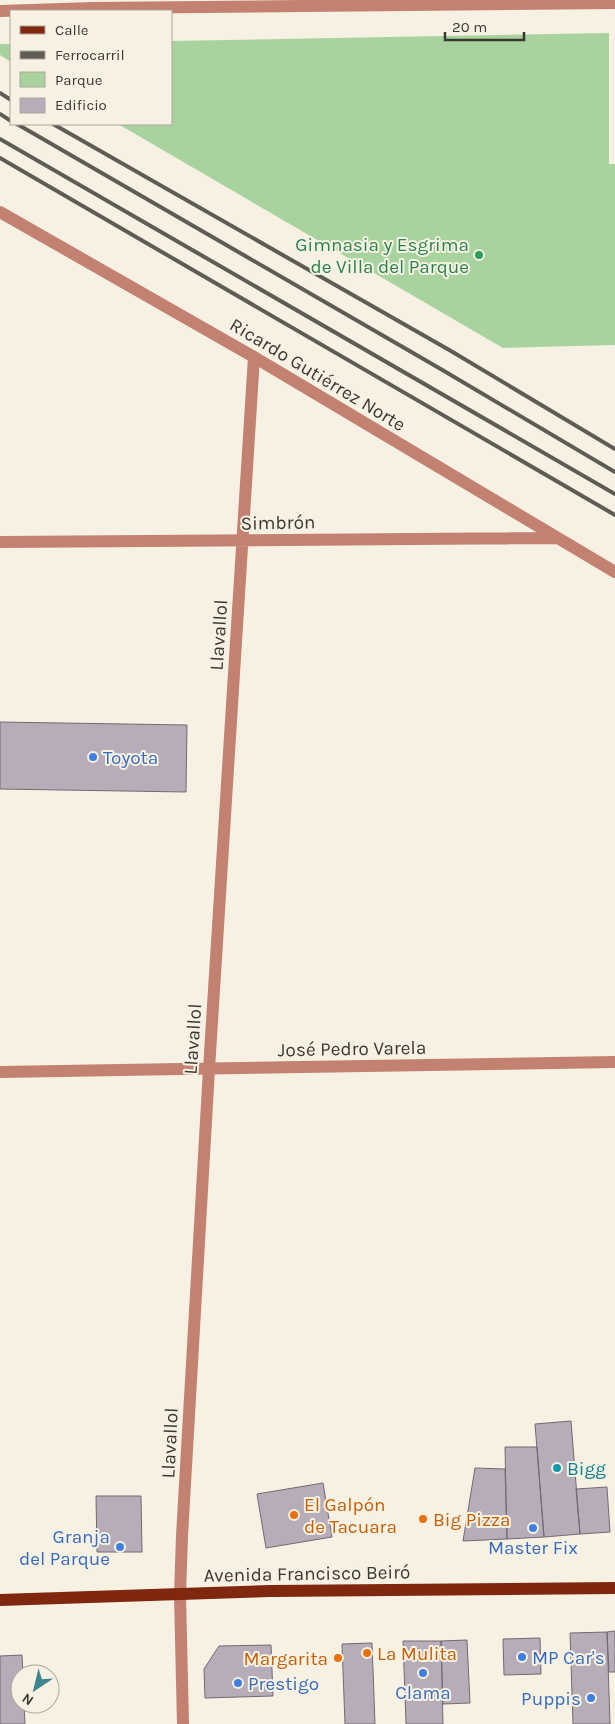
<svg xmlns="http://www.w3.org/2000/svg" width="615" height="1724" font-family="Karla,sans-serif">
<style>
.green{fill:#a8d39e}
.building{fill:#b7adb8;stroke:#726973}
.lines{fill:none;stroke-linecap:round;stroke-linejoin:round}
.minor{stroke:#c28171;stroke-width:12}
.major{stroke:#802710;stroke-width:12}
.rail{stroke:#5f5c55;stroke-width:4}
.leisure-dot{fill:#2e9e5b;stroke:#f7f1e3;stroke-width:2}
.shop-dot{fill:#3f7fe0;stroke:#f7f1e3;stroke-width:2}
.culture-dot{fill:#0f9aa8;stroke:#f7f1e3;stroke-width:2}
.food-dot{fill:#e8710a;stroke:#f7f1e3;stroke-width:2}
.labels{text-anchor:middle;stroke-width:4;stroke-linejoin:round;paint-order:stroke}
.leisure-label{font-size:19px;fill:#27864d;stroke:#f7f1e3;text-anchor:end}
.street-label{font-size:19px;fill:#3a3832;stroke:#f7f1e3}
.shop-label{font-size:19px;fill:#366cbe;stroke:#f7f1e3;text-anchor:start}
.culture-label{font-size:19px;fill:#0d838f;stroke:#f7f1e3;text-anchor:start}
.food-label{font-size:19px;fill:#c56008;stroke:#f7f1e3;text-anchor:start}
</style>
<rect width="100%" height="100%" fill="#f7f1e3"/>
<!-- green -->
<path class="green" d="M609,33V164H615V345L503,348L118,124H171V41Z
M0,44H11V62L0,55Z"/>
<!-- building -->
<path class="building" d="M0,722L187,725L186,792L0,789Z
M571,1421L580,1534L544,1537L535,1424Z
M505,1447H537L544,1537L507,1539Z
M475,1468L505,1469L507,1539L463,1541Z
M323,1483L332,1537L266,1548L257,1494Z
M607,1487L610,1532L580,1534L576,1489Z
M96,1496H141L142,1552H97Z
M615,1631V1672H609L607,1632Z
M607,1632L610,1724H573L570,1633Z
M540,1638L541,1674L504,1675L503,1639Z
M467,1640L470,1703L443,1704L441,1641Z
M403,1641H441L443,1724H406Z
M372,1643L375,1724H345L342,1644Z
M271,1645L273,1696L205,1698L204,1669L219,1646Z
M22,1655L23,1674H20V1704H24L25,1724H0V1656Z"/>
<g class="lines">
<!-- minor -->
<path class="minor" d="M0,11L93,8L615,3
M0,212L254,357L615,572
M0,542L557,538
M0,1072L615,1062
M183,1724L180,1595L182,1536L209,1069L254,357"/>
<!-- major -->
<path class="major" d="M0,1600L271,1591L615,1588"/>
<!-- rail -->
<path class="rail" d="M0,93L11,100
M0,114L11,121
M17,124L439,368L615,472
M53,124L451,351L615,449
M0,139L615,494
M0,158L615,515"/>
</g>
<!-- markers -->
<circle class="leisure-dot" cx="479" cy="255" r="5"/>
<g class="shop-dot">
<circle cx="93" cy="757" r="5"/>
<circle cx="533" cy="1528" r="5"/>
<circle cx="120" cy="1547" r="5"/>
<circle cx="522" cy="1657" r="5"/>
<circle cx="423" cy="1673" r="5"/>
<circle cx="238" cy="1683" r="5"/>
<circle cx="591" cy="1698" r="5"/>
</g>
<circle class="culture-dot" cx="557" cy="1468" r="5"/>
<g class="food-dot">
<circle cx="294" cy="1515" r="5"/>
<circle cx="423" cy="1519" r="5"/>
<circle cx="367" cy="1653" r="5"/>
<circle cx="338" cy="1658" r="5"/>
</g>
<g class="labels">
<!-- leisure labels -->
<g class="leisure-label">
<text x="469" y="251">Gimnasia y Esgrima<tspan x="469" dy="22">de Villa del Parque</tspan></text>
</g>
<!-- street labels -->
<g class="street-label">
<text transform="translate(318 374) rotate(31)" y="7">Ricardo Gutiérrez Norte</text>
<text transform="translate(278 522) rotate(-1)" y="7">Simbrón</text>
<text transform="translate(218 635) rotate(-86)" y="7">Llavallol</text>
<text transform="translate(192 1039) rotate(-86)" y="7">Llavallol</text>
<text transform="translate(352 1048) rotate(-1)" y="7">José Pedro Varela</text>
<text transform="translate(169 1443) rotate(-87)" y="7">Llavallol</text>
<text transform="translate(307 1573) rotate(-1)" y="7">Avenida Francisco Beiró</text>
</g>
<!-- shop labels -->
<g class="shop-label">
<text x="103" y="764">Toyota</text>
<text x="110" y="1543" text-anchor="end">Granja<tspan x="110" dy="22">del Parque</tspan></text>
<text x="533" y="1554" text-anchor="middle">Master Fix</text>
<text x="532" y="1664">MP Car's</text>
<text x="248" y="1690">Prestigo</text>
<text x="423" y="1699" text-anchor="middle">Clama</text>
<text x="581" y="1705" text-anchor="end">Puppis</text>
</g>
<!-- culture labels -->
<g class="culture-label">
<text x="567" y="1475">Bigg</text>
</g>
<!-- food labels -->
<g class="food-label">
<text x="304" y="1511">El Galpón<tspan x="304" dy="22">de Tacuara</tspan></text>
<text x="433" y="1526">Big Pizza</text>
<text x="377" y="1660">La Mulita</text>
<text x="328" y="1665" text-anchor="end">Margarita</text>
</g>
</g>
<!-- legend -->
<rect x="10" y="10" width="162" height="115" fill="#f7f1e3" stroke="#aba79c"/>
<rect x="20" y="26" width="25" height="8" fill="#802710" stroke="#aba79c"/>
<text x="55" y="35" font-size="15" fill="#3a3832">Calle</text>
<rect x="20" y="51" width="25" height="8" fill="#5f5c55" stroke="#aba79c"/>
<text x="55" y="60" font-size="15" fill="#3a3832">Ferrocarril</text>
<rect x="20" y="72" width="25" height="15" fill="#a8d39e" stroke="#aba79c"/>
<text x="55" y="85" font-size="15" fill="#3a3832">Parque</text>
<rect x="20" y="98" width="25" height="15" fill="#b7adb8" stroke="#aba79c"/>
<text x="55" y="110" font-size="15" fill="#3a3832">Edificio</text>
<!-- north arrow -->
<g transform="translate(35 1689) rotate(215)"><circle r="24" fill="#f7f1e3" stroke="#aba79c"/>
<path d="M0-4L9 19L0 12L-9 19Z" fill="#3f8590"/>
<text y="-8" font-size="14" font-weight="bold" text-anchor="middle" fill="#3a3832">N</text>
</g>
<!-- scale -->
<path d="M445 32v8h79v-8" fill="none" stroke="#3a3832" stroke-width="2.5"/>
<text x="452" y="32" font-size="15" fill="#3a3832" stroke="#f7f1e3" stroke-width="4" paint-order="stroke">20 m</text>
</svg>
